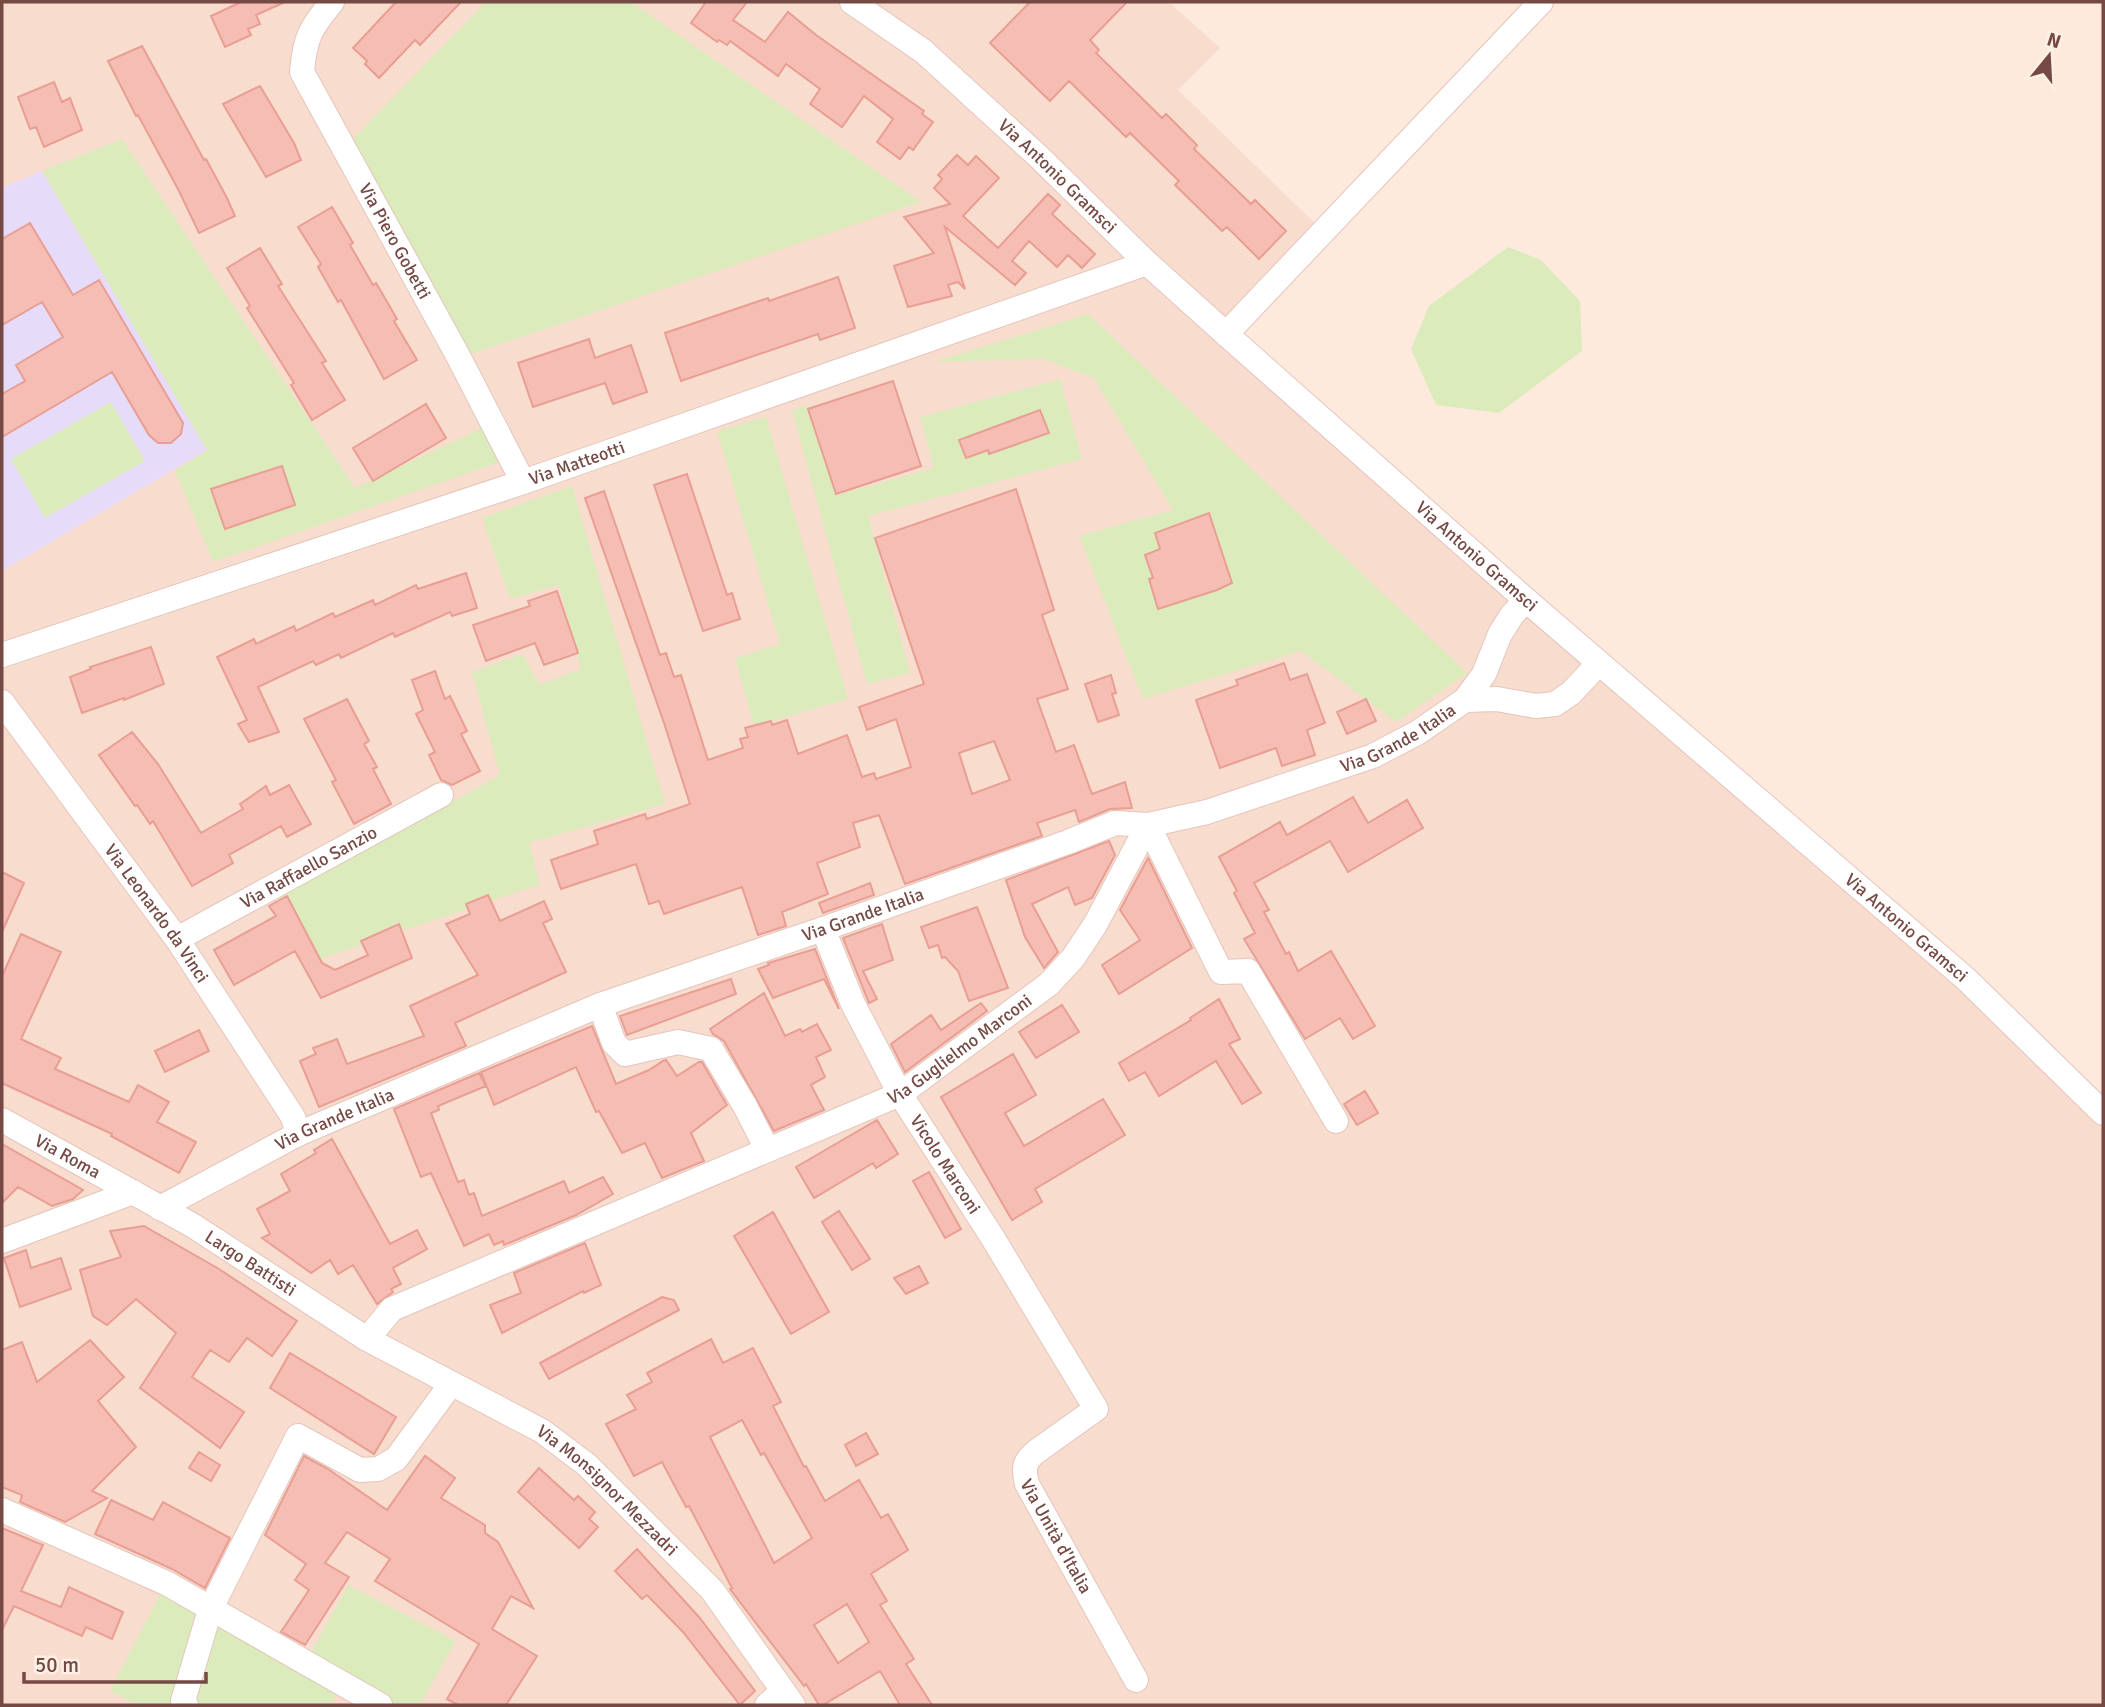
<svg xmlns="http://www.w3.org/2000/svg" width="2105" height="1707" font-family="Signika,sans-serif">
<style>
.residential{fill:#f8dcce}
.education{fill:#e7dbfa}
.green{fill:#dbebbc}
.building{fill:#f5bdb3;stroke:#e99e93;stroke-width:2;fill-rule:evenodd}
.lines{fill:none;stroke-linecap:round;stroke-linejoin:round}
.minor-casing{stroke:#e4c5bc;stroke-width:26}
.minor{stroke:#fff;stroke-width:24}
.labels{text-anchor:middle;stroke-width:7;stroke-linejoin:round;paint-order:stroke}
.street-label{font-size:18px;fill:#754a45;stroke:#ffefe5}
</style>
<rect width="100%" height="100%" fill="#fee9dd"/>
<!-- residential -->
<path class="residential" d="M2,2H1169L1220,48L1178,90L1329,237L1233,336L2060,1068L2103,1127V1705H2Z"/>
<!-- education -->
<path class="education" d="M42,171L207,450L2,571V188Z"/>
<!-- green -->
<path class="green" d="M486,2H631L921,202L465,356L346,146Z
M122,139L355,488L488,425L500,462L213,562L175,471L207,450L42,171Z
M1508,247L1541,260L1580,301L1582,351L1499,413L1436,405L1411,349L1429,306Z
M1088,314L1467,673L1396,722L1301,651L1143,699L1079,536L1173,510L1094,378L1043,359L934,362Z
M1060,379L1082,459L868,516L910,673L867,684L792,410L811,405L836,495L934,468L920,417Z
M111,402L145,461L45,518L11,459Z
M766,417L848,699L754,726L735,658L780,644L717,431Z
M572,486L665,804L529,843L540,884L314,961L278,899L500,775L472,672L523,654L539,685L581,669L559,585L510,599L482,518Z
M166,1583L306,1662L348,1585L456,1641L420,1705H385L345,1681L331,1705H137L110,1691Z"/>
<!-- building -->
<path class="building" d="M241,2H285L256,15L260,24L248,29L251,35L225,47L211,16Z
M396,2H461L420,45L415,40L379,78L365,64L367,61L353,48Z
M706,2H747L733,20L765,42L788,12L816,35L924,111L922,114L933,122L913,150L909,147L900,159L877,142L893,119L864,96L842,127L810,104L820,89L786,64L778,76L730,41L727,45L719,40L717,42L691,23Z
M1030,2H1127L1090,40L1099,50L1096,53L1162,118L1166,114L1197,145L1194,149L1251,204L1255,200L1286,231L1259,259L1227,227L1222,231L1175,185L1179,181L1130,133L1126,137L1069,81L1050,101L990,43Z
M142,46L204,160L206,159L227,198L235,216L199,233L179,191L138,115L136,116L108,61Z
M54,82L62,102L70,98L82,130L44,147L36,127L30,129L18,97Z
M260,86L294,143L301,160L266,177L223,104Z
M957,155L968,165L976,156L999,178L963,216L998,248L1048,194L1060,205L1052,214L1095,254L1082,268L1068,255L1057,267L1029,241L1012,261L1026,273L1015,285L945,227L965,289L958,282L948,285L952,296L908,307L894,266L934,253L904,217L950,204L934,188L942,179L938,175Z
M332,207L353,243L350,245L373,285L376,283L397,319L394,321L417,360L384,379L341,300L338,302L318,267L321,264L298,227Z
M30,223L73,295L99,280L183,423L181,434L171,443H158L149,435L112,372L2,437V394L25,381L16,365L63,337L42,302L2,325V239Z
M260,248L282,284L278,286L326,361L322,363L345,400L312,420L291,385L294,383L247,308L250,306L227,268Z
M838,277L855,328L820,340L818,334L681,381L665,333L768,298L769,301Z
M589,339L595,358L631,345L647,392L613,404L605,383L533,407L518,363Z
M893,381L921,466L836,494L808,409Z
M426,404L446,438L373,481L353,448Z
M1040,410L1049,433L989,454L988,450L966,458L959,440Z
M282,466L295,505L225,529L211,489Z
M687,474L727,595L732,593L740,619L703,631L654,485Z
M1016,489L1054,610L1042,615L1068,689L1037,699L1056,752L1074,745L1092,794L1125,782L1132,808L1110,809L1079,822L1075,810L1037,823L1042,836L905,884L879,815L853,823L860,847L817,863L828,894L782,912L786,926L758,935L742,887L664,914L659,901L649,904L636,864L561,889L551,860L598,844L594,831L645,814L647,819L690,804L664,723L585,498L604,491L660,655L666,653L674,677L681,675L708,760L743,748L740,739L748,737L745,728L771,721L772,725L787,720L798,754L847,735L862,777L874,773L876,779L911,767L896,719L867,730L859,707L924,684L875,538ZM994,741L1010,780L972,794L959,753Z
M1209,513L1232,583L1217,590L1158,609L1149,579L1153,578L1145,555L1160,549L1155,533Z
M466,573L477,608L452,616L450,612L395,637L393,633L341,658L339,654L316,665L313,661L258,687L279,732L249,742L238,724L247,720L217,657L254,639L256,644L294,626L296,631L333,613L335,617L373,600L375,605L416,585L418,589Z
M557,591L578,653L544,665L535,643L486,661L473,625L530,606L528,601Z
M151,647L164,684L124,700V698L82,713L70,677L91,669L90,667Z
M1284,663L1290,680L1307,674L1325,723L1307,730L1315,755L1282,766L1276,748L1220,768L1196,700L1238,685L1236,680Z
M435,671L445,699L450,696L467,731L461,734L480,771L452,785L441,780L429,755L435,752L416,714L423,710L412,680Z
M1111,675L1116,693L1112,694L1119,715L1098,722L1085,684Z
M347,699L369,741L364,744L377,767L373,769L391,804L354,824L332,782L336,780L304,719Z
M1366,699L1376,721L1347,734L1337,712Z
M132,732L158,764L201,833L243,809L240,804L266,786L270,795L289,785L311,824L287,837L281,826L229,855L233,863L192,886L153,821L150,824L137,805L135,806L99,755Z
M1353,797L1368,823L1407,800L1423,828L1348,872L1330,841L1254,883L1269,910L1264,912L1286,954L1289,952L1298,971L1331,951L1375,1026L1353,1039L1340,1018L1305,1039L1244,939L1255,933L1234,893L1237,891L1219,857L1280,822L1287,835Z
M1109,841L1115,855L1092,898L1075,905L1068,887L1032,904L1058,952L1044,968L1025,937L1006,880Z
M1148,858L1192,948L1119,994L1102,965L1140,940L1120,910Z
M2,872L24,883L2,932Z
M870,883L874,895L823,913L819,903Z
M488,895L500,921L544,901L552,919L543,923L566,972L455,1023L466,1046L319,1107L300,1061L316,1054L313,1048L337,1039L347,1064L424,1036L410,1006L478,975L446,924L470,914L466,904Z
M287,896L322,963L335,970L368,955L361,941L399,924L412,958L321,998L295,951L234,985L214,950L276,916L269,906Z
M977,907L1008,988L969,1001L958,971L945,957L942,958L938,945L929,948L921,927Z
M882,924L893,960L863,971L877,999L869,1003L843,938Z
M21,934L61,952L21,1039L61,1058L55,1069L129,1102L138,1085L169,1102L157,1122L196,1142L179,1173L111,1136L112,1134L2,1083V976Z
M815,949L839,1009L824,979L773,998L758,969L769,965L768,963Z
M731,979L736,994L627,1035L620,1016Z
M764,993L785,1036L800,1029L802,1032L817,1024L831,1050L816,1057L825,1077L811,1085L824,1110L774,1131L724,1041L713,1034L710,1029Z
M1219,999L1240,1039L1229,1044L1261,1093L1242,1104L1216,1061L1159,1096L1145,1072L1129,1081L1119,1063L1191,1020L1190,1018Z
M981,1003L987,1011L905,1072L891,1044L931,1015L941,1030Z
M1062,1005L1079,1032L1036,1058L1019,1032Z
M592,1026L616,1084L649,1070L663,1061L666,1060L677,1076L699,1062H702L727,1105L691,1133L704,1161L662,1178L645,1143L622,1153L599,1111L596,1112L576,1067L494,1105L481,1072Z
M199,1030L209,1051L165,1072L155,1051Z
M1013,1054L1036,1095L1005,1113L1024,1146L1103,1099L1125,1135L1035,1189L1042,1202L1012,1220L941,1097Z
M479,1073L486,1086L438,1106L439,1110L431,1113L458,1182L464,1180L469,1195L474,1193L482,1216L564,1181L569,1193L603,1177L613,1194L576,1215L504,1245L503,1241L494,1245L489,1234L464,1246L431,1173L421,1177L394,1109Z
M1365,1091L1378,1113L1357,1125L1344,1104Z
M877,1120L898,1154L876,1168L873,1163L814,1198L796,1167Z
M332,1139L390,1244L417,1230L427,1249L393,1268L401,1284L391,1289L393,1292L377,1304L353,1265L338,1274L330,1260L311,1273L262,1238L270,1234L257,1209L290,1191L281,1174L316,1153L314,1150Z
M2,1144L83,1190L73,1199L52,1206L18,1187L2,1203Z
M929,1172L961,1229L945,1238L913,1181Z
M839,1211L870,1259L852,1270L822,1222Z
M773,1212L829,1312L791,1334L734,1236Z
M144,1226L219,1269L297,1321L272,1356L247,1338L229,1362L210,1350L192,1377L244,1412L220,1448L140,1388L176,1333L136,1299L107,1325L93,1316L80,1270L121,1257L110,1231Z
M585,1243L601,1285L584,1293L583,1291L502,1333L490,1305L521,1293L514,1273Z
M26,1250L31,1268L61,1258L71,1289L20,1307L4,1258Z
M919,1266L928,1283L906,1294L894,1278Z
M662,1297L674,1300L679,1310L549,1379L540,1363Z
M711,1339L723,1363L753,1348L781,1402L773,1406L804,1467L806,1466L825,1501L859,1480L881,1518L888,1514L908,1550L871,1574L887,1601L880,1605L914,1659L906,1664L932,1705H900L880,1671L823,1705H819L806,1684L804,1686L730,1589L732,1588L689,1506L686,1507L662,1462L634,1476L606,1424L636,1409L627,1395L652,1382L647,1373ZM742,1420L761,1455L764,1453L812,1538L774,1563L710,1437ZM847,1604L869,1642L838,1663L814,1625Z
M90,1340L124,1377L98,1401L136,1447L92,1491L107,1498L65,1522L20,1502L22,1495L2,1487V1350L22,1342L37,1382Z
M290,1353L396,1417L374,1454L270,1388Z
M866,1433L878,1454L856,1466L845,1445Z
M199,1452L220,1465L211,1481L189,1468Z
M304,1456L328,1469L387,1510L425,1456L455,1478L441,1498L485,1525V1533L498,1542L533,1608L511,1596L492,1629L537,1656L506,1705H458L447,1699L479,1644L375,1581L390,1559L347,1532L325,1563L349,1577L305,1645L281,1632L309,1590L295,1580L306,1564L265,1535Z
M539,1468L574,1500L578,1496L595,1512L589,1519L598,1527L579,1548L518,1492Z
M111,1500L153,1520L163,1502L230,1538L205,1588L172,1569L95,1534Z
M2,1528L43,1545L21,1591L61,1607L69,1587L123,1612L112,1639L86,1627L82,1636L14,1606L2,1630Z
M637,1549L699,1617L755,1691L740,1705L683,1632L647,1595L642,1599L615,1571Z"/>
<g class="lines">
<defs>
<g id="minor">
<path id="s1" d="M332,2C310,29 305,37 302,72L457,354L523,482"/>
<path id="s2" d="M852,2L923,51L1038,156L1147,263L1226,334L1526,600L1966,979L2103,1113"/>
<path d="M1226,334L1541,2"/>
<path id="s3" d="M2,655L523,482L1147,263"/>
<path d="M1465,700L1497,699L1536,706L1555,704L1571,693L1599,663"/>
<path id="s4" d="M2,702L177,939L293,1117L298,1134"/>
<path d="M1148,825L1221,972L1248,971L1336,1121"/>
<path id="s5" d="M823,929L853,1004L900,1094L991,1235L1096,1409L1037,1451C1024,1461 1023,1468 1027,1484L1136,1680"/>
<path id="s6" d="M177,939L441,795"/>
<path d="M600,1005L614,1043L625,1054L678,1042L711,1049L745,1106L767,1149"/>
<path id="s7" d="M2,1120L192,1225L367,1339L542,1431L587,1465L712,1590L793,1705"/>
<path id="s8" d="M160,1208L298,1134L600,1005L823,929L1068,842L1115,823L1148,825L1207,812L1373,756L1417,733L1465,700L1484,674L1500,634L1512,615L1526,600"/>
<path d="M2,1241L133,1192"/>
<path id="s9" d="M367,1339L392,1309L900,1094L1049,984L1073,958L1095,925L1148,825"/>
<path d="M2,1510L166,1583L380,1705"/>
<path d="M186,1705L183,1701L210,1610L298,1436L360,1470L378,1469L396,1459L451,1384"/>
<path d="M767,1705L783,1691"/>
</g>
</defs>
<!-- minor casing -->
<use href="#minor" class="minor-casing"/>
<!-- minor -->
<use href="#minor" class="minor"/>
</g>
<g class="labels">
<!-- street labels -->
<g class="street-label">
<text dy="6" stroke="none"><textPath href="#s2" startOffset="270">Via Antonio Gramsci</textPath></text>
<text dy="6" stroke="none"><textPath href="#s1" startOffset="271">Via Piero Gobetti</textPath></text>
<text dy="6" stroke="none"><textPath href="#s3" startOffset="606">Via Matteotti</textPath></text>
<text dy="6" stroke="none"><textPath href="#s2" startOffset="836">Via Antonio Gramsci</textPath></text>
<text dy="6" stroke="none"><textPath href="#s8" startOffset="1330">Via Grande Italia</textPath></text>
<text dy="6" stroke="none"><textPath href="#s6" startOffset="150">Via Raffaello Sanzio</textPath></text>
<text dy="6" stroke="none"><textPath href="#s4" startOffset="262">Via Leonardo da Vinci</textPath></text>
<text dy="6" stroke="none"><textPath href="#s8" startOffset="763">Via Grande Italia</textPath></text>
<text dy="6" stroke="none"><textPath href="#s2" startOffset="1404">Via Antonio Gramsci</textPath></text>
<text dy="6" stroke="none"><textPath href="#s9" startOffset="665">Via Guglielmo Marconi</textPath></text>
<text dy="6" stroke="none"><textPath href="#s8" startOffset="196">Via Grande Italia</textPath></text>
<text dy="6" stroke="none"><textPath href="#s7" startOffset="75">Via Roma</textPath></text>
<text dy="6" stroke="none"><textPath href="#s5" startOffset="266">Vicolo Marconi</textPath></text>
<text dy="6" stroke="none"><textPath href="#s7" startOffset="287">Largo Battisti</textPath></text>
<text dy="6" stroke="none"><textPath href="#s7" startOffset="712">Via Monsignor Mezzadri</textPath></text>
<text dy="6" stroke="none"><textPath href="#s5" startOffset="723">Via Unità d'Italia</textPath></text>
</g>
</g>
<!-- border -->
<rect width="2105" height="1707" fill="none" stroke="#754a45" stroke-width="7"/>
<!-- north arrow -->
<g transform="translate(2049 56) rotate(18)" stroke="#ffefe5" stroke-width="5" paint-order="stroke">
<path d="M0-5L12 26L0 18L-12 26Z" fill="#754a45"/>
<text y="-10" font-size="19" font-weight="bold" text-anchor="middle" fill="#754a45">N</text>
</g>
<!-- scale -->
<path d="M24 1672v10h182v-10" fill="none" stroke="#754a45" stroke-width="3.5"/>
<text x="35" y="1672" font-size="21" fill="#754a45" stroke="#ffefe5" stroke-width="5" paint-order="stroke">50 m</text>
</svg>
